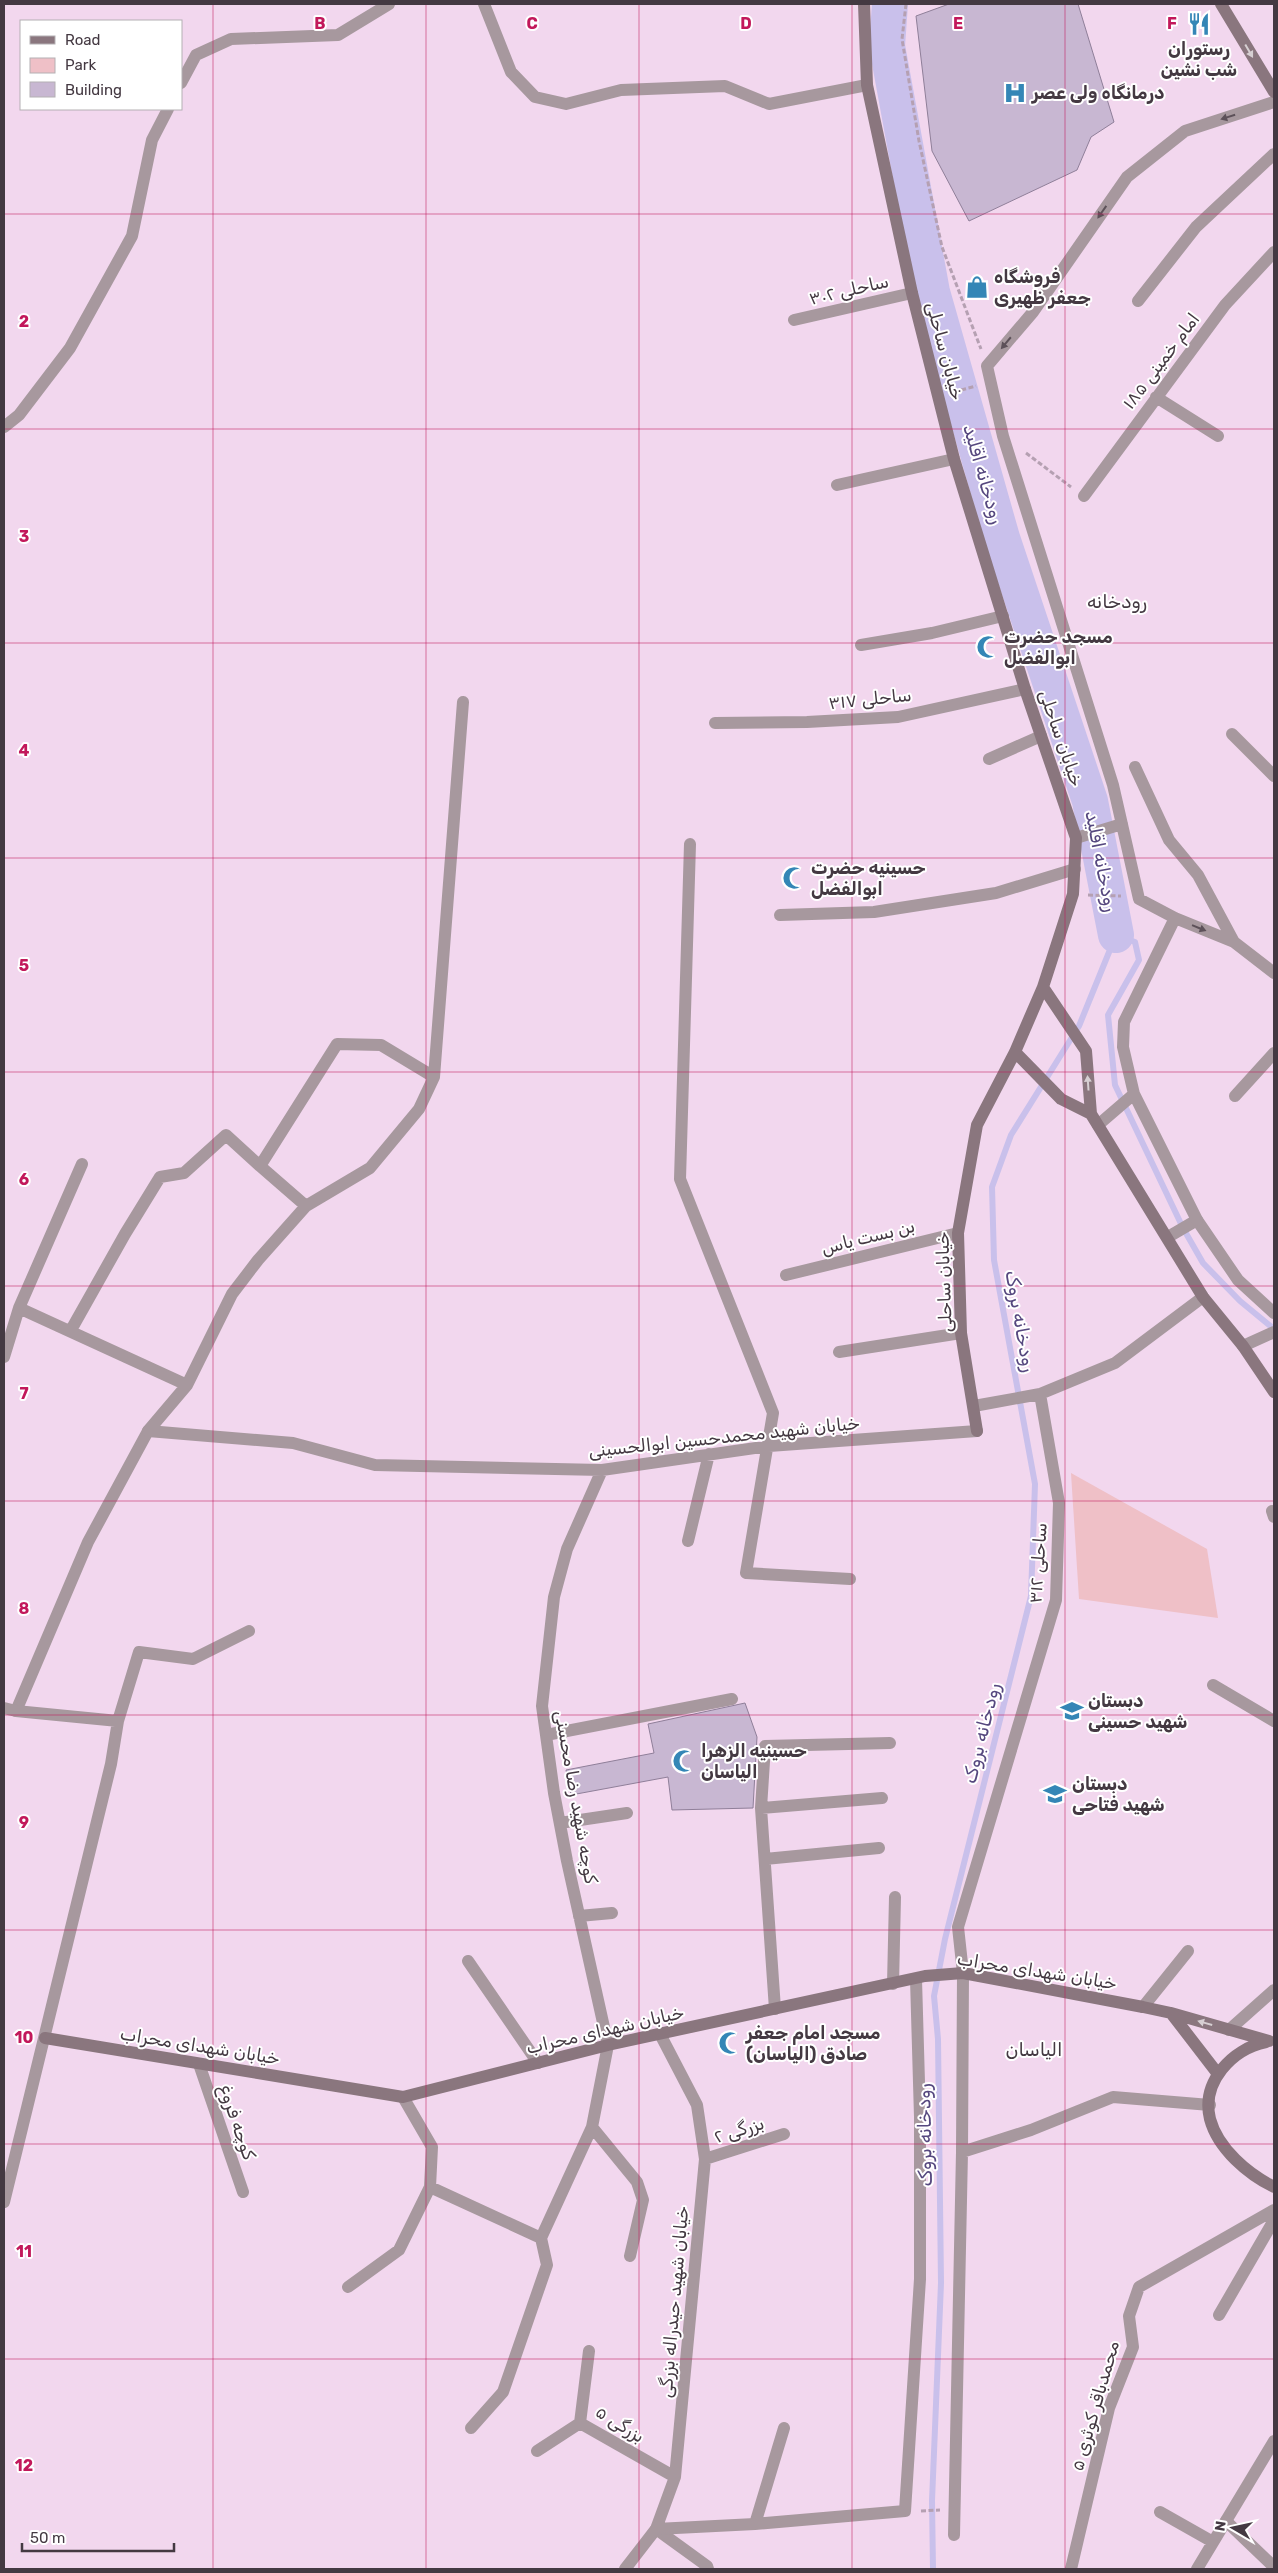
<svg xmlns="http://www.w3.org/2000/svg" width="1278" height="2573" font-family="Rubik,'Noto Sans Arabic',sans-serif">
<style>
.green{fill:#efc0c7}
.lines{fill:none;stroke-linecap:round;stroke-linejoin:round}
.stream{stroke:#c9c0eb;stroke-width:6}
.river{stroke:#c9c0eb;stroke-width:36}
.building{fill:#c8b7d2;stroke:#8f7f99}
.path{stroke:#b5a0b2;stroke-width:3;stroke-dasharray:5 2.5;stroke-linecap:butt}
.lane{stroke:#a7989e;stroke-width:12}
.street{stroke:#a7989e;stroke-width:12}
.secondary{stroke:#8a767e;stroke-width:12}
.oneway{fill:#d6cfd2}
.oneway2{fill:#5d5159}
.grid{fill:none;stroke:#c2185b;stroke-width:1;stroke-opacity:0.55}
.labels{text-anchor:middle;stroke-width:4;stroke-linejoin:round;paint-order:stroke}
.poi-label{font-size:18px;font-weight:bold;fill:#443942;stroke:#fff;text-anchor:start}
.street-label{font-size:18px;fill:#443942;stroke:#fff}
.water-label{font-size:19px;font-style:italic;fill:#56487f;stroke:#fff}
.neighbourhood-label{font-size:19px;fill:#443942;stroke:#fff}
.grid-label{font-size:16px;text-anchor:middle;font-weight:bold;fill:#c2185b;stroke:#fff;stroke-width:4;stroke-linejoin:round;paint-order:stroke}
</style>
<rect width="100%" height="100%" fill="#f2d7ee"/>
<!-- green -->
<path class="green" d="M1071,1473L1207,1549L1218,1618L1079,1599Z"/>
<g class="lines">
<!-- stream -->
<path class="stream" d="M933,2569L932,2501L941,2283L938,2039L934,1996L945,1939L1031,1596L1035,1484L994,1260L992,1187L1011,1135L1079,1026L1116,935L1135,942L1139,960L1108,1015L1115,1085L1183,1228L1203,1263L1240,1301L1274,1329"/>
<!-- river -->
<path class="river" d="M890,4L887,46L932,292L1002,538L1090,801L1116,935"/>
</g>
<!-- building -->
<path class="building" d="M949,4H1078L1114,122L1091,137L1077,170L969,221L932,151L916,16Z
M745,1703L757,1737L753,1808L672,1810L668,1777L571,1795L566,1770L654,1753L648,1724Z"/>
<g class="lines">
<!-- path -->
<path class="path" d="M906,4L902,39L919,141L942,247L981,349
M954,392L976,386
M1026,453L1071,487
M1088,895L1121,896
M921,2511L940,2510"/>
<!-- lane -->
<path class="lane" d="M1168,1237L1197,1220L1238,1280L1274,1313
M1243,1346L1274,1332
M16,1711L88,1542L148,1431
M1226,2521L1274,2567
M656,2529L707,2566L708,2569"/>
<!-- street -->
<path class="street" d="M484,4L511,72L535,97L566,104L621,90L725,86L769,104L867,85
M181,83L196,55L231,39L338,35L389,4
M1274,102L1185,131L1127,177L1033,312L987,366L1003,436L1113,785L1139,899L1175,918L1234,942L1274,973
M1138,301L1196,227L1274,154
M794,320L912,293
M1156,397L1218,436
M4,427L19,415L70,348L132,236L152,140L168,109
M837,485L954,459
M1084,496L1225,305L1274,252
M861,645L932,633L1003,616
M715,723L807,722L898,717L1025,689
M1232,734L1274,776
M989,759L1041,736
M1135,767L1169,840L1198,875L1234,942
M1076,838L1122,824
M690,844L680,1179L773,1413L746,1573L850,1579
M780,915L874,912L996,893L1075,869
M1175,918L1124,1022L1123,1047L1134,1094L1197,1220
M1235,1096L1274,1053
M1098,1125L1134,1094
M306,1206L260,1166L337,1044L381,1045L434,1077
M786,1275L958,1233
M19,1308L187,1385
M71,1330L125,1234L160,1177L184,1173L226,1135L260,1166
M839,1352L961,1333
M4,1357L19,1308L82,1164
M974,1406L1040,1394
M148,1431L187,1385L232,1294L258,1260L306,1206L370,1168L419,1109L434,1077L463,702
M148,1431L293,1443L375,1465L602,1470L769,1446L977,1431
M1272,1511L1274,1517
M688,1541L709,1454
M1213,1685L1274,1721
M4,1708L16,1711L118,1721L111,1764L4,2202
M118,1721L139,1652L193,1659L249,1631
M546,1735L732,1699
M761,1808L882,1798
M560,1823L627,1813
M765,1859L879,1848
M579,1916L612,1913
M468,1961L538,2063
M893,1984L895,1897
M1143,2007L1188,1951
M775,2009L761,1808L765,1746L890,1743
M1229,2030L1274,1990
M199,2064L243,2192
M592,2127L637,2182L643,2200L630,2256
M962,2152L1031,2130L1113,2097L1210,2105
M705,2159L784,2134
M430,2187L541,2238
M348,2287L399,2250L430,2187L432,2147L403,2097
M1219,2315L1274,2220
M589,2351L580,2423L675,2477
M471,2428L503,2392L547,2265L541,2238L592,2127L608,2045L567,1861L554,1793L542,1706L554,1597L567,1549L602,1470
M537,2451L580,2423
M1160,2512L1213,2542
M755,2524L784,2428
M656,2529L755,2524L905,2511L920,2279V2117L916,1979
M954,2535L962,2152L963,1973L958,1927L1056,1600L1059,1503L1040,1394L1115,1363L1203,1297
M625,2569L656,2529L675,2477L705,2159L697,2105L660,2034
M1071,2569L1109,2408L1133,2347L1129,2316L1139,2287L1274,2210
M1197,2569L1274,2441"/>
<!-- secondary -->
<path class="secondary" d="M864,4L867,85L912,293L954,459L1025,689L1076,838L1073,894L1043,987L1015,1052L977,1125L958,1233L961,1333L977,1431
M1221,4L1274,92
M1043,987L1086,1051L1091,1114
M1015,1052L1061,1099L1091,1114L1203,1297L1243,1346L1274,1392
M1171,2013L1218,2074
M45,2038L403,2097L608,2045L925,1976L963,1973L1143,2007L1171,2013L1269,2041
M1266,2042C1232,2049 1201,2082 1210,2119C1218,2149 1248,2174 1274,2187"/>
</g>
<!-- one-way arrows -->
<defs><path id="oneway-solid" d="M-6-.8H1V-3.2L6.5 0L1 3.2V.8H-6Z" transform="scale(1.25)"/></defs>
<g class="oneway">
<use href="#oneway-solid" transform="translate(1249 51) rotate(60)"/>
<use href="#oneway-solid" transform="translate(1088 1083) rotate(-94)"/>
<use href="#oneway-solid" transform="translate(1205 2023) rotate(-164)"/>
</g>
<g class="oneway2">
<use href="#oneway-solid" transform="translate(1228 117) rotate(162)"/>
<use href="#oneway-solid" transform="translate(1102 212) rotate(125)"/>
<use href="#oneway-solid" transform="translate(1006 343) rotate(130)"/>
<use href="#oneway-solid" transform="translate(1199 928) rotate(22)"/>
</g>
<!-- grid -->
<path class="grid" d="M213,4V2569M426,4V2569M639,4V2569M852,4V2569M1065,4V2569M4,214H1274M4,429H1274M4,643H1274M4,858H1274M4,1072H1274M4,1286H1274M4,1501H1274M4,1715H1274M4,1930H1274M4,2144H1274M4,2359H1274"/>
<!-- icons -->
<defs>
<symbol id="restaurant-bare" viewBox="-9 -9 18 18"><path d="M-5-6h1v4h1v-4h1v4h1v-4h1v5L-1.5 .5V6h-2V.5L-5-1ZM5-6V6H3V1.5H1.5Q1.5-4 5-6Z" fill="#3486b6" stroke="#fff" stroke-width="2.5" paint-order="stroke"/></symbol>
<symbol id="hospital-bare" viewBox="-9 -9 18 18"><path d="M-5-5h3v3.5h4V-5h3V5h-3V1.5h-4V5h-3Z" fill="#3486b6" stroke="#fff" stroke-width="2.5" paint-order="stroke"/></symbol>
<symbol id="shop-bare" viewBox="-9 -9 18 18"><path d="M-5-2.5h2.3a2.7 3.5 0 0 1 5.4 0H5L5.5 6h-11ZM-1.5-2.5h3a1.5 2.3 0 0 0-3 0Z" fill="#3486b6" stroke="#fff" stroke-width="2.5" paint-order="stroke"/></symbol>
<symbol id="mosque-bare" viewBox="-9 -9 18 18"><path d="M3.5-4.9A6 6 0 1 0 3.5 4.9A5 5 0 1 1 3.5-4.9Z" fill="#3486b6" stroke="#fff" stroke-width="2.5" paint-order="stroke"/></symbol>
<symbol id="school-bare" viewBox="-9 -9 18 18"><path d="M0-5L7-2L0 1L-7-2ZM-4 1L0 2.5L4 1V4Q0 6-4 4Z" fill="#3486b6" stroke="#fff" stroke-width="2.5" paint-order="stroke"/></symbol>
</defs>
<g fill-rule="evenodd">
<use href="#restaurant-bare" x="1183" y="8" width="32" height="32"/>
<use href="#hospital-bare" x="999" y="77" width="32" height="32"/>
<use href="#shop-bare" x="961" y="271" width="32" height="32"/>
<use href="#mosque-bare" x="972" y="631" width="32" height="32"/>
<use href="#mosque-bare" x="778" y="862" width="32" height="32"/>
<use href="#school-bare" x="1056" y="1695" width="32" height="32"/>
<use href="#mosque-bare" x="668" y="1745" width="32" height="32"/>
<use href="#school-bare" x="1039" y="1778" width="32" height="32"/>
<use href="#mosque-bare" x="714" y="2027" width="32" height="32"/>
</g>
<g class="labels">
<!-- poi labels -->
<g class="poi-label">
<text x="1199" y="55" text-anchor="middle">رستوران<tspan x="1199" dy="21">شب نشین</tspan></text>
<text x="1032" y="99">درمانگاه ولی عصر</text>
<text x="994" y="283">فروشگاه<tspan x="994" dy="21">جعفر ظهیری</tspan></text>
<text x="1004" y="643">مسجد حضرت<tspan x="1004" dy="21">ابوالفضل</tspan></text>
<text x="811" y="874">حسینیه حضرت<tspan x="811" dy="21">ابوالفضل</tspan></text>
<text x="1088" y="1707">دبستان<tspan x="1088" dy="21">شهید حسینی</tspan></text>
<text x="701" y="1757">حسینیه الزهرا<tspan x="701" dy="21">الیاسان</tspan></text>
<text x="1072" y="1790">دبستان<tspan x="1072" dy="21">شهید فتاحی</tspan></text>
<text x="746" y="2039">مسجد امام جعفر<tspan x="746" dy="21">صادق (الیاسان)</tspan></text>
</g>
<!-- street labels -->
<g class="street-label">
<text transform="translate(849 290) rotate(-13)" y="6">ساحلی ۳۰۲</text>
<text transform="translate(945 351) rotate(75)" y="6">خیابان ساحلی</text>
<text transform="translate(1161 361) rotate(-53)" y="6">امام خمینی ۱۸۵</text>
<text transform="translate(870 699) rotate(-6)" y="6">ساحلی ۳۱۷</text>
<text transform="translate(1061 738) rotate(71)" y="6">خیابان ساحلی</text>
<text transform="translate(868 1237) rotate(-14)" y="6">بن بست یاس</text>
<text transform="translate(944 1282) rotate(-92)" y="6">خیابان ساحلی</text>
<text transform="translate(724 1437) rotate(-6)" y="6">خیابان شهید محمدحسین ابوالحسینی</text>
<text transform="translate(1038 1563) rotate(-86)" y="6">ساحلی ۳۱۲</text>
<text transform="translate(576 1797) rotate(80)" y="6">کوچه شهید رضا محسنی</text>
<text transform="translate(1037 1971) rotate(9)" y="6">خیابان شهدای محراب</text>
<text transform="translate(605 2030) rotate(-13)" y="6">خیابان شهدای محراب</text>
<text transform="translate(200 2046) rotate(9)" y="6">خیابان شهدای محراب</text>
<text transform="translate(237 2122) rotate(71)" y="6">کوچه فروغ</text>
<text transform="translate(739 2130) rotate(-17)" y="6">بزرگی ۲</text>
<text transform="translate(674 2302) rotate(-85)" y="6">خیابان شهید حیدراله بزرگی</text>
<text transform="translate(1095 2406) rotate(-74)" y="6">محمدباقر کوثری ۵</text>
<text transform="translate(620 2424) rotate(32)" y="6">بزرگی ۵</text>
</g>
<!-- water labels -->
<g class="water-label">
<text transform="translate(984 474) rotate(74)" y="7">رودخانه اقلید</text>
<text transform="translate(1102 861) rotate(79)" y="7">رودخانه اقلید</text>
<text transform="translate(1021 1321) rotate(80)" y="7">رودخانه بروک</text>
<text transform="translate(981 1733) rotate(-76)" y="7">رودخانه بروک</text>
<text transform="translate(924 2135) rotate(-91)" y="7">رودخانه بروک</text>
</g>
<!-- neighbourhood labels -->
<g class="neighbourhood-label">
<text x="1117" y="608">رودخانه</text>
<text x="1034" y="2056">الیاسان</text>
</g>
</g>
<g class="grid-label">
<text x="320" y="29">B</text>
<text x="532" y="29">C</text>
<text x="746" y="29">D</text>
<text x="958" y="29">E</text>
<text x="1172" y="29">F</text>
<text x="24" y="327">2</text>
<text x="24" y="542">3</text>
<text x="24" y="756">4</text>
<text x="24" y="971">5</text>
<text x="24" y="1185">6</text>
<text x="24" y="1399">7</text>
<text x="24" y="1614">8</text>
<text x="24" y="1828">9</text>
<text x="24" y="2043">10</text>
<text x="24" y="2257">11</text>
<text x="24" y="2471">12</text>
</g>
<!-- border -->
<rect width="1278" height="2573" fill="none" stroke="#443942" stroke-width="10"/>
<!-- legend -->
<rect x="20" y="20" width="162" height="90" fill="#ffffff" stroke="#b4b0b3"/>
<rect x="30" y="36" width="25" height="8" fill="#8a767e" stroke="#b4b0b3"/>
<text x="65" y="45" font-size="15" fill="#443942">Road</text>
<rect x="30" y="58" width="25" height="15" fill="#efc0c7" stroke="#b4b0b3"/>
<text x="65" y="70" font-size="15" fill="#443942">Park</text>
<rect x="30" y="82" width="25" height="15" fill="#c8b7d2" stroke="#b4b0b3"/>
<text x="65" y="95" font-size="15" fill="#443942">Building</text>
<!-- north arrow -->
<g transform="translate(1233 2528) rotate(279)" stroke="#ffffff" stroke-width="4" paint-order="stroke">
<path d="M0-4L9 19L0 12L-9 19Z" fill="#443942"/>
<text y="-8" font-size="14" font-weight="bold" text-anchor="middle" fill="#443942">N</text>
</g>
<!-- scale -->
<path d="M22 2543v8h152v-8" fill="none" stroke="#443942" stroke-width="2.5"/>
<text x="30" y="2543" font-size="15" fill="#443942" stroke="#ffffff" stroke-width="4" paint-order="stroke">50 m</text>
</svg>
